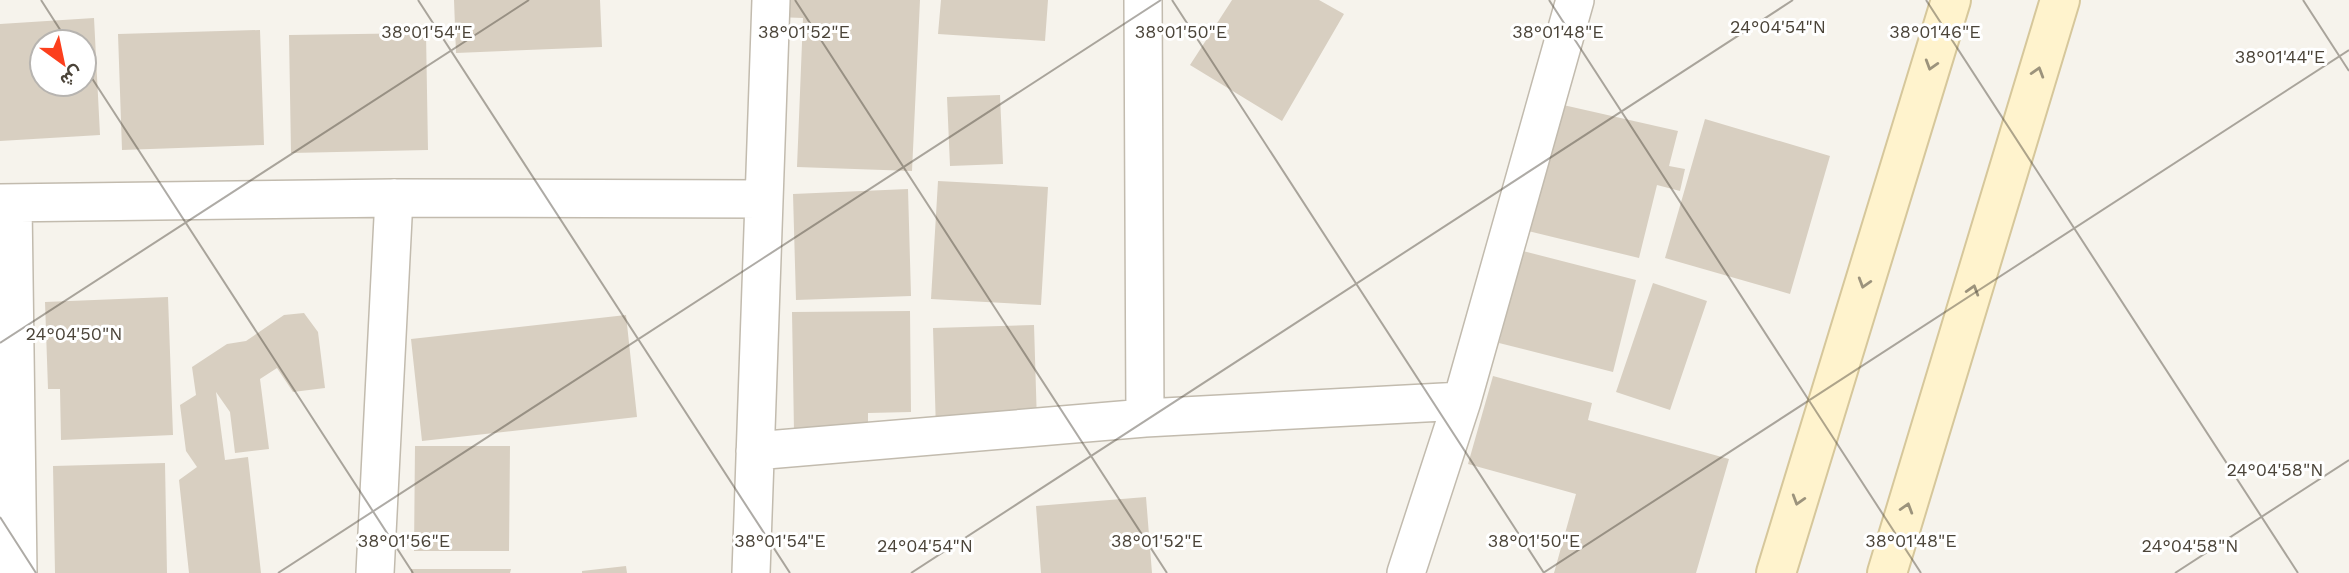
<svg xmlns="http://www.w3.org/2000/svg" width="2349" height="573" font-family="'Work Sans',Vazirmatn,sans-serif">
<style>
.building{fill:#d8cfc1;fill-rule:evenodd}
.lines{fill:none;stroke-linecap:round;stroke-linejoin:round}
.street-casing{stroke:#c2bbae;stroke-width:40}
.secondary-casing{stroke:#d6c79b;stroke-width:42}
.street{stroke:#fff;stroke-width:37}
.secondary{stroke:#fff3cd;stroke-width:38}
.oneway{stroke:#9c937c}
.ticks{fill:none;stroke:#4b4439;stroke-width:2;stroke-opacity:0.45}
.ticks-label{font-size:18px;text-anchor:middle;fill:#4b4439;stroke:#fff;stroke-width:6;stroke-linejoin:round;paint-order:stroke}
</style>
<rect width="100%" height="100%" fill="#f6f3ec"/>
<!-- building -->
<path class="building" d="M454,0H600L602,47L456,53Z
M778,0H920L912,171L797,167L803,18L777,17Z
M941,0H1048L1045,41L938,34Z
M1232,0H1319L1344,14L1282,121L1190,65Z
M94,18L100,135L0,141V24ZM42,42H84V84H42Z
M260,30L264,145L122,150L118,34Z
M426,33L428,150L291,153L289,35Z
M1000,95L1003,164L950,166L947,97Z
M1550,102L1678,131L1669,166L1685,169L1680,191L1657,185L1639,258L1520,229Z
M1705,119L1830,156L1790,294L1665,258Z
M938,181L1048,187L1041,305L931,299Z
M908,189L911,296L796,300L793,194Z
M1523,251L1636,280L1613,372L1499,343Z
M1653,283L1707,301L1670,410L1616,392Z
M168,297L173,435L61,440L60,389H48L45,302Z
M910,311L911,412L868,413V431L794,432L792,312Z
M304,313L318,332L325,388L293,392L277,368L260,379L269,449L235,453L230,412L216,392L225,460L248,457L261,573H189L179,480L197,467L186,451L180,405L196,395L192,367L227,344L246,341L284,315Z
M626,315L637,417L422,441L411,339Z
M1034,325L1037,423L936,431L933,328Z
M1493,376L1592,403L1588,420L1729,459L1696,573H1554L1576,494L1468,464Z
M415,446H510L509,551H414Z
M165,463L167,573H55L53,466Z
M1146,497L1152,573H1041L1036,506Z
M626,566L627,573H582V571Z
M411,569H511L510,573H411Z"/>
<g class="lines">
<defs>
<path id="street" d="M1143,0L1145,418
M0,203L394,198L764,199
M13,204L18,573
M755,451L1145,418L1462,401
M375,573L394,198
M751,573L771,0
M1406,573L1462,401L1575,0"/>
<path id="secondary" d="M1776,573L1951,0
M1887,573L2060,0"/>
</defs>
<!-- street casing -->
<use href="#street" class="street-casing"/>
<!-- secondary casing -->
<use href="#secondary" class="secondary-casing"/>
<!-- street -->
<use href="#street" class="street"/>
<!-- secondary -->
<use href="#secondary" class="secondary"/>
</g>
<!-- one-way arrows -->
<defs><path id="oneway-chevron" d="M-2-3.5L2.5 0L-2 3.5" fill="none" stroke-width="1.6" stroke-linecap="round" stroke-linejoin="round" transform="scale(1.75)"/></defs>
<g class="oneway">
<use href="#oneway-chevron" transform="translate(1931 65) rotate(107)"/>
<use href="#oneway-chevron" transform="translate(2038 72) rotate(-73)"/>
<use href="#oneway-chevron" transform="translate(1864 283) rotate(107)"/>
<use href="#oneway-chevron" transform="translate(1973 290) rotate(-73)"/>
<use href="#oneway-chevron" transform="translate(1798 500) rotate(107)"/>
<use href="#oneway-chevron" transform="translate(1907 508) rotate(-73)"/>
</g>
<!-- ticks -->
<path class="ticks" d="M41,0L68,42M418,0L790,573M795,0L1167,573M1172,0L1544,573M1549,0L1921,573M1926,0L2298,573M2303,0L2349,71M84,66L413,573M0,343L529,0M0,517L36,573M278,573L1161,0M911,573L1793,0M1543,573L2349,50M2175,573L2349,460"/>
<g class="ticks-label">
<text x="1778" y="33">24°04'54"N</text>
<text x="427" y="38">38°01'54"E</text>
<text x="804" y="38">38°01'52"E</text>
<text x="1181" y="38">38°01'50"E</text>
<text x="1558" y="38">38°01'48"E</text>
<text x="1935" y="38">38°01'46"E</text>
<text x="2280" y="63">38°01'44"E</text>
<text x="74" y="340">24°04'50"N</text>
<text x="2275" y="476">24°04'58"N</text>
<text x="404" y="547">38°01'56"E</text>
<text x="780" y="547">38°01'54"E</text>
<text x="1157" y="547">38°01'52"E</text>
<text x="1534" y="547">38°01'50"E</text>
<text x="1911" y="547">38°01'48"E</text>
<text x="925" y="552">24°04'54"N</text>
<text x="2190" y="552">24°04'58"N</text>
</g>
<!-- north arrow -->
<g transform="translate(63 63) rotate(147)"><circle r="33" fill="#ffffff" stroke="#b7b4b0" stroke-width="2"/>
<path d="M0-5L12 26L0 18L-12 26Z" fill="#fc3f1d"/>
<text y="-10" font-size="19" font-weight="bold" text-anchor="middle" fill="#4b4439">ش</text>
</g>
</svg>
